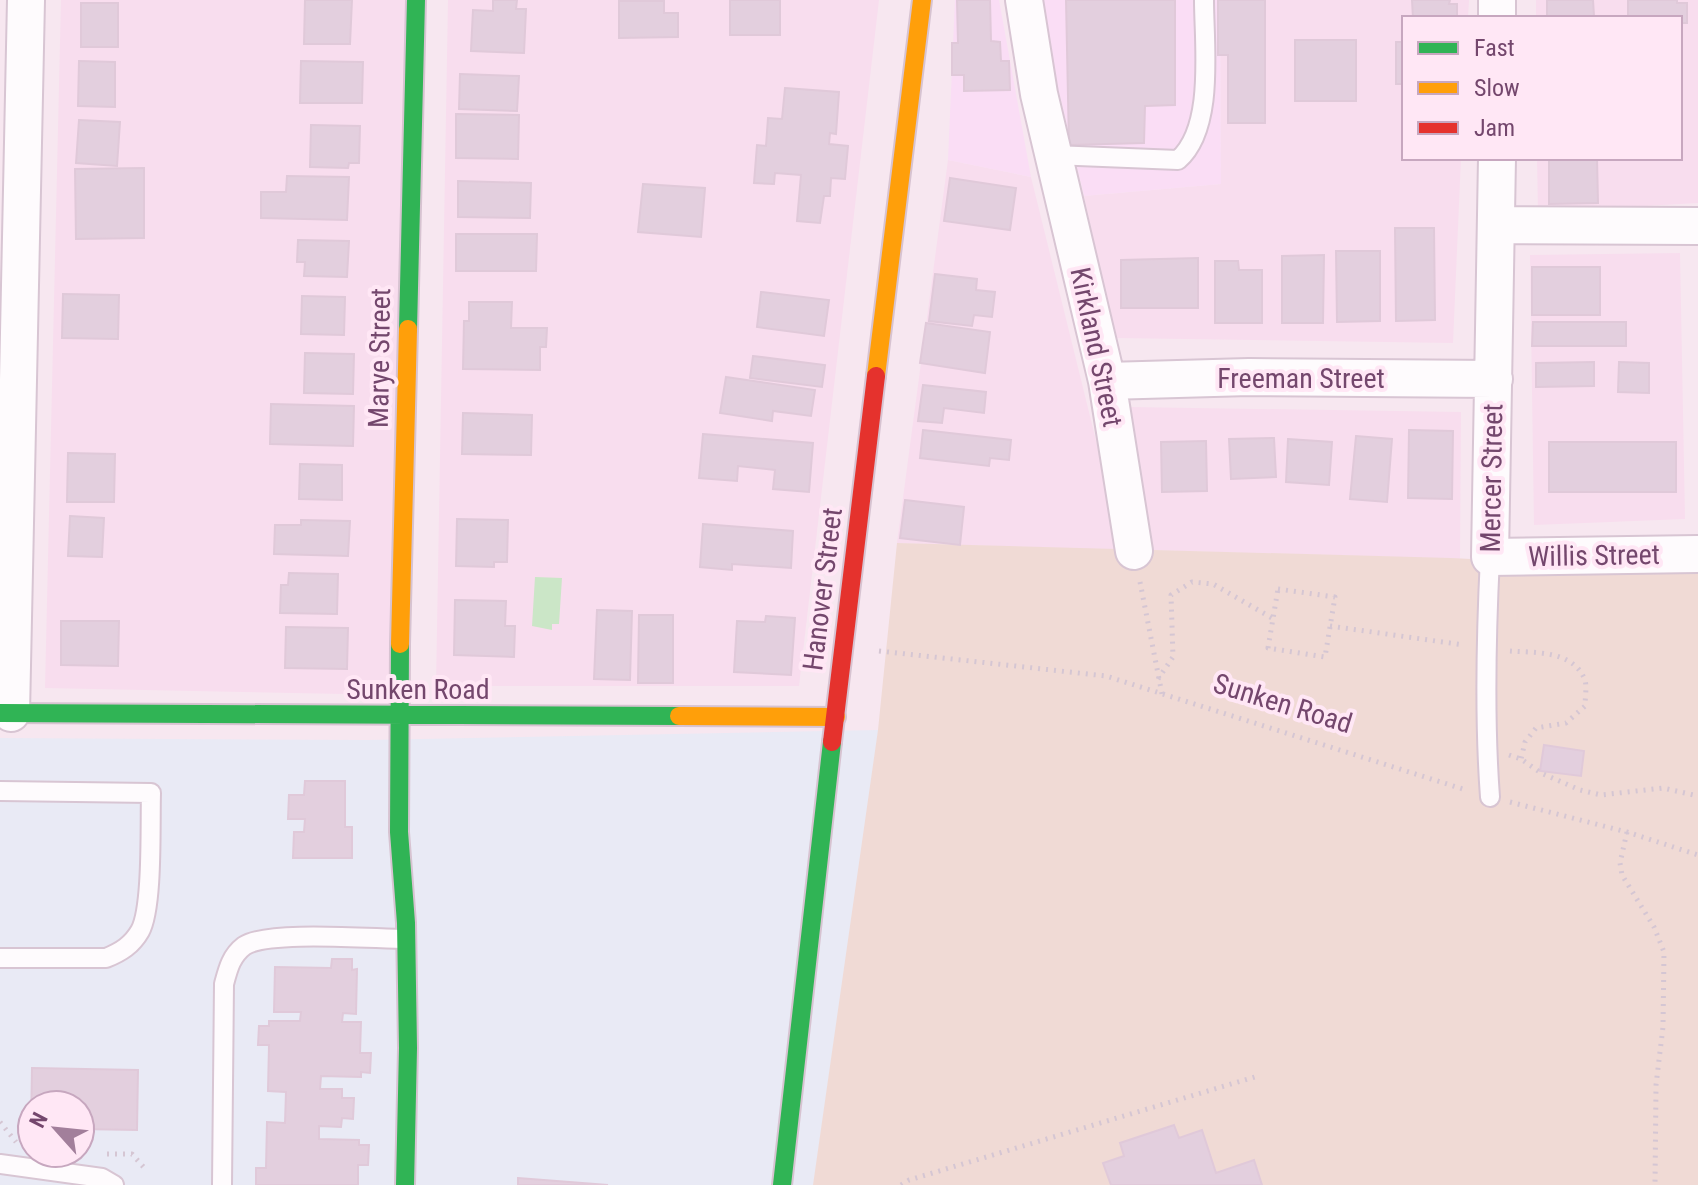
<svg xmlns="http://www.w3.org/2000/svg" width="1698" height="1185" font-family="'Roboto Condensed',sans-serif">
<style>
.residential{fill:#f8ddee}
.commercial{fill:#faddf5}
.education{fill:#e9eaf5;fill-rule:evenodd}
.green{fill:#f0dad5}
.water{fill:#cbe6c7}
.building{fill:#e3cfde;stroke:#e0c9d9;stroke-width:2}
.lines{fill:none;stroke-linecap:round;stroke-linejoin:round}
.lane-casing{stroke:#d8c5d3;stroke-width:22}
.street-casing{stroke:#d8c5d3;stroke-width:40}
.fast-casing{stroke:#d7c3d1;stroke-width:22}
.slow-casing{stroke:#d7c3d1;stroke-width:22}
.jam-casing{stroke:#d7c3d1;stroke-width:22}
.path{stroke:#d5c6d3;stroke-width:5;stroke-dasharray:2 6;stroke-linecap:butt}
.lane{stroke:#fefbfd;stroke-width:18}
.street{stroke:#fefbfd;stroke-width:36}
.fast{stroke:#30b455;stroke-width:18}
.slow{stroke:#ff9f0a;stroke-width:18}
.jam{stroke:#e5322d;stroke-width:18}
.labels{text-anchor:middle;stroke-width:8;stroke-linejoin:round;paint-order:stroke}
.street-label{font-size:28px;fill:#74476d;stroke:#ffe7f5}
</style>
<rect width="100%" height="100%" fill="#f7e7f0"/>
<!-- residential -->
<path class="residential" d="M61,0H413L397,695L45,688Z
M448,0H879L799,686H436Z
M1220,0H1469L1468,18H1404V158H1461L1453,343L1115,338L1084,196L1221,184Z
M1536,0H1698V203L1538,212L1537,158H1680V18H1536Z
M948,160L1031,177L1123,550L897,543Z
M1680,253L1685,519L1534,525L1530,255Z
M1130,407L1461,412L1460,559L1144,550Z"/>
<!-- commercial -->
<path class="commercial" d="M955,0H999L1031,177L948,160Z
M1037,0H1220L1221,184L1084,196Z"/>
<!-- education -->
<path class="education" d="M878,730L1658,1185H0V738L368,740ZM32,1105H80V1153H32Z"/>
<!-- green -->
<path class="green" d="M897,543L1451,558L1698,570V1185H813L878,730Z"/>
<!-- water -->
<path class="water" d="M535,577L562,578L559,624H552V630L532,626Z"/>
<!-- building -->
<path class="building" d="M305,0H352L350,44H304Z
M493,0H517L516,9H526L524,53L471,51L473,10L493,11Z
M730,0H780V35H730Z
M957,0H990L991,41L1000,42L1001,61H1009L1010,90L964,91V75H952V43H958Z
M1066,0H1175V105L1145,106L1144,143L1069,145Z
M1218,0H1265V123H1228V55H1218Z
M1412,0H1450L1449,4H1457V18H1413Z
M1547,0H1593L1594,16L1614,18H1547Z
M1628,0H1677V3H1687V23H1680V18H1628Z
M619,1H664V13H678V37L619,38Z
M81,3H118V47H81Z
M1295,40H1356V101H1295Z
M1396,42H1404V84H1396Z
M79,61L115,62V107L78,106Z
M301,61L363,62L362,103H300Z
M460,74L519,76L517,111L459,109Z
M785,88L839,92L836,134L830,133L829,144L848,146L845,179L831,178L830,196H824L820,223L797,221L801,175L775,173L774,184L754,183L757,145L766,146L768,118L782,119Z
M456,114L519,115L518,159L456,158Z
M79,120L120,122L117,166L76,163Z
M311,125L360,126L359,163H349L348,168L310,167Z
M1549,158H1597L1598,203L1549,204Z
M144,168V238L76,239L75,169Z
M287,176L349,177L347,220L261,218V192H286Z
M950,178L1016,188L1010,230L944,221Z
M458,181L531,183L530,218L458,217Z
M643,184L705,188L701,237L638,232Z
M1395,228H1434L1435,320L1396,321Z
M456,234H537L536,271H456Z
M298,240L349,241L347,277L304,276L305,262H297Z
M1336,251H1380V321L1337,322Z
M1324,255L1323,323H1282V256Z
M1198,258V308H1121V260Z
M1215,261H1238L1239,270H1262V323H1215Z
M1532,267H1600V315H1532Z
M935,274L977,279L976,290L995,292L992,317L974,315L972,326L929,321Z
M761,292L829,300L824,336L757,327Z
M63,294L119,295L118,339L62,338Z
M302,296L345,297L344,335L301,334Z
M469,302H512L511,328H547L546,347H540V370L463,369L464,321H469Z
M1533,322H1626V346H1532Z
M926,323L990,332L985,373L920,363Z
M305,353L354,354L353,394L304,393Z
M753,356L825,365L822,387L750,378Z
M1594,362V386L1536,387V363Z
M1619,362L1649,363V393L1618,392Z
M726,377L815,390L811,416L773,411L772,421L720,413Z
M923,385L986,392L984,413L944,408L942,423L918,421Z
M271,404L354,406L353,446L270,444Z
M463,413L532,415L531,455L462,454Z
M923,430L1011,440L1009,460L990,458L989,466L920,458Z
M1409,430L1453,431L1452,499L1408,498Z
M703,434L813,443L809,492L773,489L775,470L738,466L737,481L699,478Z
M1356,436L1392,439L1387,502L1350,499Z
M1274,438L1276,477L1231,479L1229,439Z
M1288,439L1332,442L1329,485L1286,482Z
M1206,441L1207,491L1162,492L1161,442Z
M1549,442H1676V492H1549Z
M68,453L115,454L114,502H67Z
M300,464L342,465V500L299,499Z
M905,500L964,507L960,545L900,538Z
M70,516L104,518L102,557L68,556Z
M457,519L508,520L507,562H494V567L456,566Z
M301,520L350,521L348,556L274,554L275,525H301Z
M703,524L793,531L791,568L732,564V570L700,567Z
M289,573L338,574L337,614L280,613L281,585H288Z
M455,600L506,601L505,626H515L514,657L454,655Z
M597,610L632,611L630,680L594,679Z
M639,615H673V683H638Z
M766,616L795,618L791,675L734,672L737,621L765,622Z
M61,621H119L118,666L61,665Z
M286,627L348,628L347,669L285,668Z
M1544,745L1584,751L1581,776L1540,771Z
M305,781H345V827H352V858H293L294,832H304L305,819H288L289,795H304Z
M332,959H352V970L357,969L356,1014L343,1013L342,1022H361L360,1053H371L370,1073L361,1072V1077L321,1076L320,1089H342V1098H354L353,1119L342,1118L341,1127L319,1126V1139L359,1140V1145H369L368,1165H358V1185H256V1168H266L267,1122L285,1123L286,1092L268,1091L269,1045H258L259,1026H269V1021H300L301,1012H274L275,967L331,968Z
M32,1068L138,1070L137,1130L80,1129V1105H32L31,1128Z
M1174,1125L1179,1138L1202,1130L1216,1173L1254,1160L1262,1185H1111L1103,1163L1124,1156L1120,1143Z
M518,1178L608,1185H518Z"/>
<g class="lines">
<defs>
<path id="lane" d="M1053,155L1178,160C1215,128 1204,45 1204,0
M1490,557C1486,637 1484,717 1490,797
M0,791L151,793C150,824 153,908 140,931C132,945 121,952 106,958H0
M0,1164L102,1178L114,1185
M222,1185L224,984C228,969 231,956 244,946C267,930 374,939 406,939"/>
<path id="street" d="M1024,0L1039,94L1107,381L1134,551
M1497,0V18
M1497,158L1490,557L1698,554
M1497,225L1698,226
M1107,381L1249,377L1494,379
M11,713L26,0"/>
<path id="fast" d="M408,329L416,0
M400,644L399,832L406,923L408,1048L405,1185
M0,713L679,716
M782,1185L832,742"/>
<path id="slow" d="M876,376L922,0
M400,644L408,329
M679,716L836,717"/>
<path id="jam" d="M832,742L876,376"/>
</defs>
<!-- lane casing -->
<use href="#lane" class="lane-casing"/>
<!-- street casing -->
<use href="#street" class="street-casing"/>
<!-- fast casing -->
<use href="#fast" class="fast-casing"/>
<!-- slow casing -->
<use href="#slow" class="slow-casing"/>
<!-- jam casing -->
<use href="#jam" class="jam-casing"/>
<!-- path -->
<path class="path" d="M1140,582L1162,694
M1278,589L1335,597L1325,657L1268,648Z
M1330,626L1464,645
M879,651L1106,676L1466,790
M1510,651C1536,653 1573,650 1585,680C1587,687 1585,699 1585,706L1566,723L1536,728L1525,742L1521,759
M1158,679L1173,657L1171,595L1192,582L1213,584L1272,618
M1509,755L1521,759L1541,773L1580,790L1601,795L1663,788L1698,796
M1510,802L1627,832L1698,855
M1627,832L1620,863L1622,875L1654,927L1664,952L1663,1027L1656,1085L1655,1185
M0,1122L16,1142
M107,1154H132L147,1171
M901,1185L909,1180L1258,1076"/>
<!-- lane -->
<use href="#lane" class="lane"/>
<!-- street -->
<use href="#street" class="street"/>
<!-- fast -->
<use href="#fast" class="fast"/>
<!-- slow -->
<use href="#slow" class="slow"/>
<!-- jam -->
<use href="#jam" class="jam"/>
</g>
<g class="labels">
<!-- street labels -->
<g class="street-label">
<text transform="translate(1097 347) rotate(78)" y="10">Kirkland Street</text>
<text transform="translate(379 358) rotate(-89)" y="10">Marye Street</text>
<text x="1301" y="388">Freeman Street</text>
<text transform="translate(1491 478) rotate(-89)" y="10">Mercer Street</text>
<text transform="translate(1594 555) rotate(-1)" y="10">Willis Street</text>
<text transform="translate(822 589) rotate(-83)" y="10">Hanover Street</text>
<text x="418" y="699">Sunken Road</text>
<text transform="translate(1283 703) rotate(17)" y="10">Sunken Road</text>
</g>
</g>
<!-- legend -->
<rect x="1402" y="16" width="280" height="144" fill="#ffe7f5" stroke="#c7a7bf" stroke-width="2"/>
<rect x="1418" y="42" width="40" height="12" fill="#30b455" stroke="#c7a7bf" stroke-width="2"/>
<text x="1474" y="56" font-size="24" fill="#74476d">Fast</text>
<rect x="1418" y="82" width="40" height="12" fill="#ff9f0a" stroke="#c7a7bf" stroke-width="2"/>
<text x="1474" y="96" font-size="24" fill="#74476d">Slow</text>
<rect x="1418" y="122" width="40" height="12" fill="#e5322d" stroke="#c7a7bf" stroke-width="2"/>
<text x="1474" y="136" font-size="24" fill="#74476d">Jam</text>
<!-- north arrow -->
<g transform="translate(56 1129) rotate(297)"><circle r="38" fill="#ffe7f5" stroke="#c7a7bf" stroke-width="2"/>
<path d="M0-6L14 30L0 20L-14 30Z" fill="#a27f9b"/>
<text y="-12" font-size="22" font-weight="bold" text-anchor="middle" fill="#74476d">N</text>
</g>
</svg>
